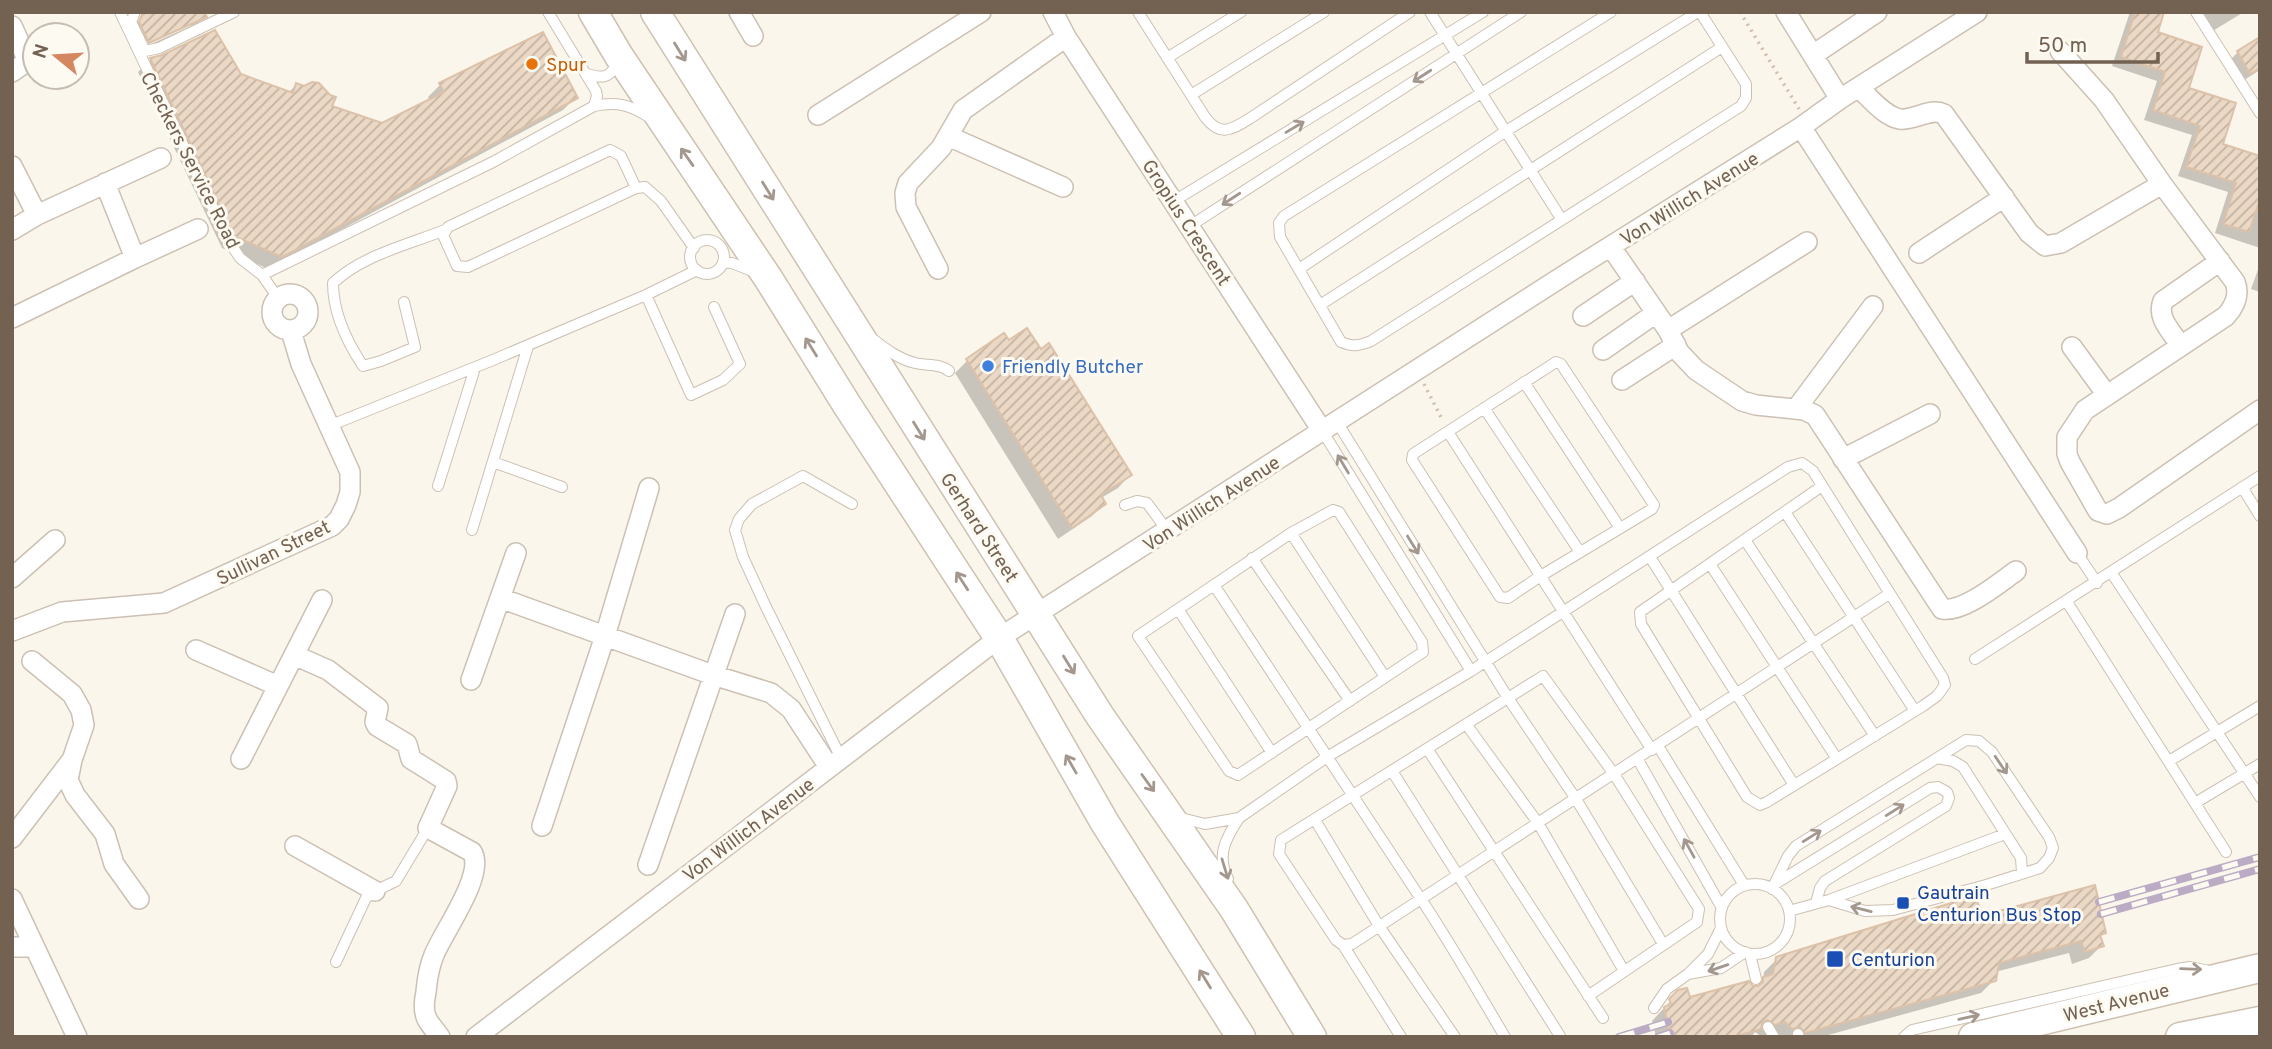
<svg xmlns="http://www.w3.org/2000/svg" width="2272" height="1049" font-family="Overpass,sans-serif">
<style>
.shadow{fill:#0003;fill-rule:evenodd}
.building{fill:url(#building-hatch);stroke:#ddc2a9;stroke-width:2}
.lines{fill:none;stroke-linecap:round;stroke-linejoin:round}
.lane-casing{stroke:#ccc0b3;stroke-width:12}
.street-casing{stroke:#ccc0b3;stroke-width:22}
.secondary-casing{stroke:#cec1b1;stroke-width:31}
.path{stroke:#d2bdaa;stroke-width:3.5;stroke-dasharray:2 5;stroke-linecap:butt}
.lane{stroke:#fff;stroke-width:10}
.street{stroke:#fff;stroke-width:19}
.secondary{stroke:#fff;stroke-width:28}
.rail-casing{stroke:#bbabc4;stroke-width:8}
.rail{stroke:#fdfaf2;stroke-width:5;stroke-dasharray:16;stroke-linecap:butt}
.oneway{stroke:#a4988e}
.food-dot{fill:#e8710a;stroke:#fdfaf2;stroke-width:2.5}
.shop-dot{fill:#3f7fe0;stroke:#fdfaf2;stroke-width:2.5}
.transit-dot{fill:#1a4fb4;stroke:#fdfaf2;stroke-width:2.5}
.labels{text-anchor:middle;stroke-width:6;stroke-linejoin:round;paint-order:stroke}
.food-label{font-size:19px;fill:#c56008;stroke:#fdfaf2;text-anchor:start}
.street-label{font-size:19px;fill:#736151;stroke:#fdfaf2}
.shop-label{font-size:19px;fill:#366cbe;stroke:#fdfaf2;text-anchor:start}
.transit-label{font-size:19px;fill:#164399;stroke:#fdfaf2;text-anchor:start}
</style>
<defs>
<pattern id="building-hatch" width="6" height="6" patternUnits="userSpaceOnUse" patternTransform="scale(1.75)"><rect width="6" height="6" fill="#ebd8c5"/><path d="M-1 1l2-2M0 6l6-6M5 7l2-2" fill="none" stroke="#c3b3a2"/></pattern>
</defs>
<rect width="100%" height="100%" fill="#faf6ec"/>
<!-- shadow -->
<path class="shadow" d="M2130,12H2162L2155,33L2220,145L2260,202V248L2215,233L2228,192L2178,176L2192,135L2144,120L2157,81L2112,66Z
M2200,12H2244L2211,32Z
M143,16H205L192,29L136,54L130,30ZM191,22V26L142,48L140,44Z
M2260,39V70L2241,82L2229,61L2238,52Z
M151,59L240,75L288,93L296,85L330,108L382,125L430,101L428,97L441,84L576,97L563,110L268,269L222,248L138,72Z
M2260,264V292L2251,289Z
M1009,343L1040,351L1130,475L1118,488L1101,498L1104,504L1092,516L1058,539L955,373L967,361Z
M1983,917L2104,933L2099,938L2102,945L2089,958L2072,964L2069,953L1995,972L1994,980L1981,993L1821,1037H1775L1772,1034L1762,1037L1755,1032L1751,1037H1656L1652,1021L1679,992L1689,999L1755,988L1763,980L1764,972L1777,959Z"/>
<!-- building -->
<path class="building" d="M147,12H204L207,17L149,43L139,22L142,15Z
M2135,12H2164L2158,32L2202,47L2189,88L2236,103L2223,144L2260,156V199L2249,232L2223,224L2236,183L2186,167L2200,126L2153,110L2165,72L2121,57Z
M215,30L241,74L293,93L296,83L304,86L312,82L319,83L330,95L336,97L332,106L382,123L444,92L439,83L543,32L578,98L282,257L234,236L150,58L162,55Z
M2260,37V68L2250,74L2237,51Z
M1027,328L1041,349L1049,343L1132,475L1101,495L1106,504L1072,528L966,359L1004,333L1009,340Z
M2095,885L2106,933L2100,935L2104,946L2085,952L2081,941L1999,963L1996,981L1805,1033L1800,1027L1792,1029L1785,1022L1775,1025L1767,1020L1762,1023L1761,1029L1733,1037H1671L1664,1007L1671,1004L1669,999L1678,990L1687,988L1690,997L1749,981L1753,986H1758L1763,982V977L1773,974L1776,957L1974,896L1984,915Z"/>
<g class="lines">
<defs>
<path id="lane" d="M120,12L228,240L240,258L262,275L278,298
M135,12L131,22L145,51L159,48L234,12
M1138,12L1205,117C1220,137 1231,130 1249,119L1410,12
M1430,12L1562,220
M1611,12L1284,216L1279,223L1280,237L1341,342C1353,347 1359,346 1371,341L1741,106L1746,98V84L1700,12
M2196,12L2260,113
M1167,58L1241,12
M585,73C601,79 611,79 617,62
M1191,95L1324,12
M594,106C616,101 630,105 649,117
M636,188L621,156L610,150L448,227L443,235L457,266L468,267L636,188L645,187L661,201L694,248
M1174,201L1483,12
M1190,226L1521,12
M690 257a17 17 0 1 1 34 0a17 17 0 1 1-34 0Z
M723,262L732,263L755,272
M1299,269L1506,131L1698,12
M697,270L646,295L691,395L723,380L740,364L714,307
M262,275L493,162L594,106L597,96L596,91L548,12
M404,302L415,347L381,361L363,366C347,342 333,312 333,283C363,255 407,245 445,230
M1320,305L1722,47
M874,340C887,350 899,359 915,363C927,366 939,363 949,371
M1556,362L1561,364L1654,505L1652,509L1539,577L1508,598L1500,597L1412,460L1413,454Z
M1524,382L1620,528
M1484,408L1580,552
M1337,422L1508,698L1576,799L1663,944
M329,426L493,360L646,295
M1323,432L1471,671
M1448,432L1652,750
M493,462L562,487
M438,486L475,368
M2242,487L2260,516
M1125,505L1137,501L1147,503L1167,530
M1785,512L1915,711
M472,530L528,346
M1291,533L1385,677
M1745,540L1875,736
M2077,553L2097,583
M1650,557L1794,785
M1252,558L1350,701
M1710,564L1837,759
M2111,572L2260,797
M1214,585L1138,636L1229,771L1238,775L1423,652L1422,642L1339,512L1333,510L1291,533L1214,585C1282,689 1351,792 1419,896C1450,942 1477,990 1505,1037
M2067,602L2226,852
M1178,609L1272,753
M1975,659L2260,476
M1466,724L1538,823L1624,971
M1658,746L1744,885
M1428,750L1603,1018
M841,758L766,607L743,557L735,530L739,519L752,504L803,476L852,504
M1637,758L1722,908
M1937,758L1953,761L1963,767L2021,858L2022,873
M2169,761L2260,706
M1392,771L1560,1036
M2195,803L2260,764
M1181,818L1205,824L1239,818L1327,757L1471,671L1788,467L1802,463L1813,471L1943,678L1945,685L1937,696L1923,706L1767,802L1760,805L1747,797L1641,624L1640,612L1822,486
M1315,820L1379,926L1455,1037
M1228,879C1216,855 1226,838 1239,818
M1775,884L1930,788L1938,787L1947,792L1949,798L1946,806L1825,881L1820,888L1816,903
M1720 919a35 35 0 1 1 70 0a35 35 0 1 1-70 0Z
M1772,889L1788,856L1796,846L1966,740L1979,741L1992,752L2049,837L2053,848L2049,858L2040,868L1986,885L1893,910L1865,911L1829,900
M1789,911L1829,900L2005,834
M1343,945L1352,944L1889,594
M1750,954L1756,979
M336,962L366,898L375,891L396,881L428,828
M1688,974L1721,968L1745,952
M1654,1008L1667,989L1688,974L1708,954L1721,928
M1768,1027L1774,1037
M1798,1034L1799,1037
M1401,1037L1343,945L1336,940L1279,854L1281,840L1543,676L1614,774L1699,909L1697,922L1588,996
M1904,1037L1912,1030L2177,969L2190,967L2209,971"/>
<path id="street" d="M739,12L753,36
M1053,12L1066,37L1323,432
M1786,12L1840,99
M12,26L28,61L12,72
M2060,51L2104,100L2162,184L2235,282C2240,295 2235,306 2226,316L2085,410L2067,437V454L2070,462L2098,511L2107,514L2119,508L2260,410
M1813,55L1877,12
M1859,88C1870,98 1885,117 1900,119C1915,121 1930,107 1944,114L2029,233L2045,246L2061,243L2162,184
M818,115L981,12
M1801,127L2077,553
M948,136L1063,187
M12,166L37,215L12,230
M37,215L161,158
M1611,247L1668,330L1679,352L1696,370L1742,401L1756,405L1804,410L1815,415L1942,609C1963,613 1999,583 2016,571
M1919,253L2004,197
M135,258L198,229
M938,269L906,207L905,193L908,183L941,148L963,110L1066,37
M272 312a18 18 0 1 1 36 0a18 18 0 1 1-36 0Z
M1583,316L1635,281
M12,318L135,258L105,183
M1668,330L1807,242
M2181,346C2172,332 2156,318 2163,301L2220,261
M2072,347L2107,395
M1603,350L1656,313
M1622,380L1676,345
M1796,409L1873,306
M1843,459L1930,414
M12,578L55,540
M500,598L713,675L771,693L791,709L829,767
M12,631L62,612L164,603L332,526L339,519L346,505L350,492V472L301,364L291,331
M196,650L278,686
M294,655L322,600
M32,661L72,694L81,710L84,725L72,760L68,780L75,795L105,834L114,864L139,899
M471,680L516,553
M241,759L294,655L328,670L378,708L375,722L377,726L407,744L411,759L446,781L447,786L428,828L472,852C486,874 443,932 434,955C429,967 427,980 426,992C424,1001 423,1011 427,1019C430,1025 436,1031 440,1037
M542,826L605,636L649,488
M12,838L71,761
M295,846L375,891
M648,865L735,614
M12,899L77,1037
M12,947H34
M476,1037L999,638L1571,271L1801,127L1840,99L1977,12"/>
<path id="secondary" d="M593,12L619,56L768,278L847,405L999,638L1105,823L1241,1037
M655,12L1100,716L1234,909L1312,1037
M1973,1037L2260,968
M2180,1037L2260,1021"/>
</defs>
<!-- lane casing -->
<use href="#lane" class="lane-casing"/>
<!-- street casing -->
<use href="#street" class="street-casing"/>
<!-- secondary casing -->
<use href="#secondary" class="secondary-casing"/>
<!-- path -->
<path class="path" d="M1740,12L1799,109
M1424,384L1443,421"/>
<!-- lane -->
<use href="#lane" class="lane"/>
<!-- street -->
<use href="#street" class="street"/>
<!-- secondary -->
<use href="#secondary" class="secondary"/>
<defs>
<path id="rail" d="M2099,902L2260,857
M2101,914L2260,869
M1619,1037L1668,1022
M1658,1037L1670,1033"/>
</defs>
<!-- rail casing -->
<use href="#rail" class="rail-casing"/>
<!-- rail -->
<use href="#rail" class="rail"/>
</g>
<!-- one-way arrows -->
<defs><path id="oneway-shaft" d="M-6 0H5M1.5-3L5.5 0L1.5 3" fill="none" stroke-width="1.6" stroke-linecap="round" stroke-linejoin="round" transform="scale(1.75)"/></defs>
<g class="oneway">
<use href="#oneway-shaft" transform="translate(680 52) rotate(58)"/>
<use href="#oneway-shaft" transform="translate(1422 76) rotate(147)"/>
<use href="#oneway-shaft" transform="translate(1295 127) rotate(-31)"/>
<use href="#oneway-shaft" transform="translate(687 157) rotate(-125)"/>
<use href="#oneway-shaft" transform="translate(768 191) rotate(58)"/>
<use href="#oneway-shaft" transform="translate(1231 199) rotate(147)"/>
<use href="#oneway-shaft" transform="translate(811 347) rotate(-122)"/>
<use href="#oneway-shaft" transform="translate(919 431) rotate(58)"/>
<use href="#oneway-shaft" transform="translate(1343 464) rotate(-121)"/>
<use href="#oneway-shaft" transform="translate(1413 545) rotate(58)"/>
<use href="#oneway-shaft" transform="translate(962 581) rotate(-123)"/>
<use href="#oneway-shaft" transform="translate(1069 665) rotate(58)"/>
<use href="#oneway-shaft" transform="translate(1071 764) rotate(-120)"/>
<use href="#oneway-shaft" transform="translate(2001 765) rotate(56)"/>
<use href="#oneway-shaft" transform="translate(1148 783) rotate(54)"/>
<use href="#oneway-shaft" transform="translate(1895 810) rotate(-32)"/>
<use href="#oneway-shaft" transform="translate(1812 836) rotate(-32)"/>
<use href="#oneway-shaft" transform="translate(1689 848) rotate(-119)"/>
<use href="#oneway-shaft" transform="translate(1225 869) rotate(73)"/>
<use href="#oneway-shaft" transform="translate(1861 909) rotate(-166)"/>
<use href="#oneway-shaft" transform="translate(1718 968) rotate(161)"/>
<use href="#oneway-shaft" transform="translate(2191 969) rotate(2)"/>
<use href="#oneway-shaft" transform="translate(1205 979) rotate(-122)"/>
<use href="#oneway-shaft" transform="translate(1969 1017) rotate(-13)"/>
</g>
<!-- markers -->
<circle class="food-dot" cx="532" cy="64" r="7"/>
<circle class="shop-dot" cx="988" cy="366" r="7"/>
<g class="transit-dot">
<rect x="1896" y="896" width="14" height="14" rx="3.5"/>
<rect x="1826" y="950" width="18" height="18" rx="3.5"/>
</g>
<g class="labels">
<!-- food labels -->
<g class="food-label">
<text x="546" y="71">Spur</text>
</g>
<!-- street labels -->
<g class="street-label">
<text transform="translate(191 160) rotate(63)" y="7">Checkers Service Road</text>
<text transform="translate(1689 198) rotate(-32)" y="7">Von Willich Avenue</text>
<text transform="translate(1187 222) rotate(57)" y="7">Gropius Crescent</text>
<text transform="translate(1211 503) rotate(-33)" y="7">Von Willich Avenue</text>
<text transform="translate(980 527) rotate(57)" y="7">Gerhard Street</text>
<text transform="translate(273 552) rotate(-26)" y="7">Sullivan Street</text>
<text transform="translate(748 829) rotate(-37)" y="7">Von Willich Avenue</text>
<text transform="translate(2116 1002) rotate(-14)" y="7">West Avenue</text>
</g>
<!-- shop labels -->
<g class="shop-label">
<text x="1002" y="373">Friendly Butcher</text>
</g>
<!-- transit labels -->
<g class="transit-label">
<text x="1917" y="899">Gautrain<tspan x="1917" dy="22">Centurion Bus Stop</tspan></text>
<text x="1851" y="966">Centurion</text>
</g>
</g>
<!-- border -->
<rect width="2272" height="1049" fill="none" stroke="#736151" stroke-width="28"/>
<!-- north arrow -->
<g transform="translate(56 56) rotate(288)"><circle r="33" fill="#fdfaf2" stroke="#c6bdb2" stroke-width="2"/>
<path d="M0-5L12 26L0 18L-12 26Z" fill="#d48761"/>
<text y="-10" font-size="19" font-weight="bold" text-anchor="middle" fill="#736151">N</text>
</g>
<!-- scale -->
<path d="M2027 52v10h131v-10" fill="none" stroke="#736151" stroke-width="3.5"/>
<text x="2038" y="52" font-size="21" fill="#736151" stroke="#fdfaf2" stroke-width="5" paint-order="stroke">50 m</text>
</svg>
